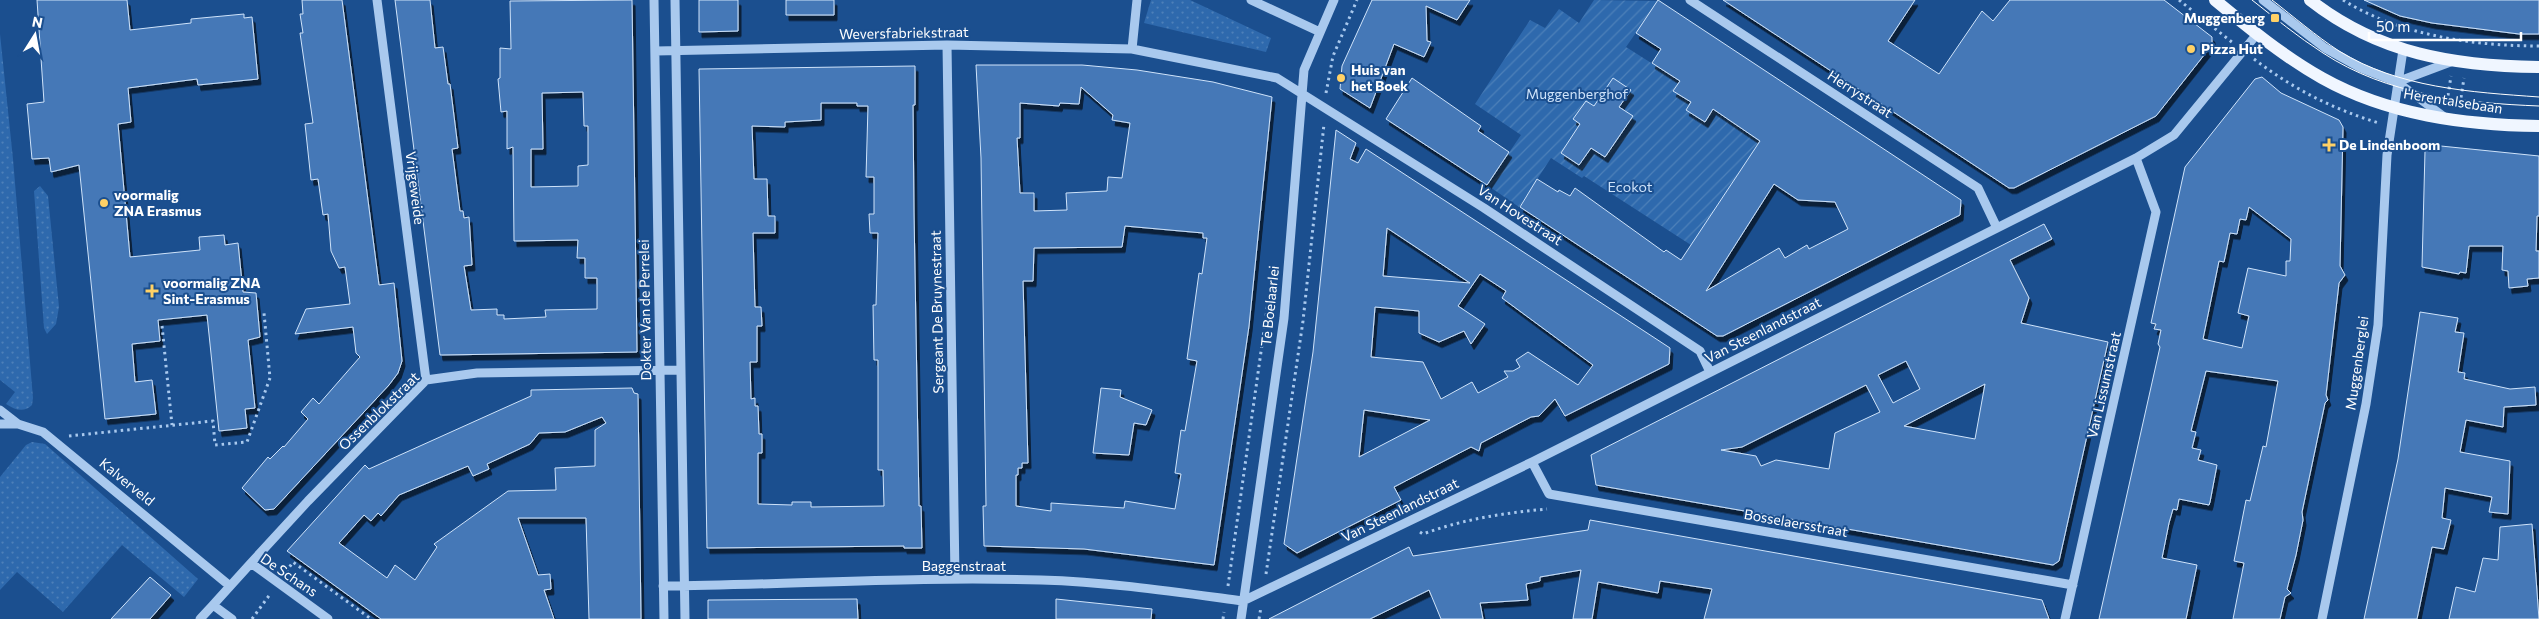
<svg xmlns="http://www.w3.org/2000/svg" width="2539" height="619" font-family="Commissioner,sans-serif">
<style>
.grass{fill:url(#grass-dots)}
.garden{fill:url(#garden-furrows)}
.building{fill:#4478b7;stroke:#cfe3fa;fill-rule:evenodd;filter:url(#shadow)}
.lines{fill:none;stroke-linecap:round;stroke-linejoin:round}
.path{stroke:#a9c9ee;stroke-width:3;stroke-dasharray:2.5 4;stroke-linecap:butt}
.minor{stroke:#a9c9ee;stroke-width:9}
.major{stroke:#f0f6ff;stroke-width:12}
.tram{stroke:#fff;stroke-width:1}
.poi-dot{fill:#ffd166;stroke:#1b4f8f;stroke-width:2}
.labels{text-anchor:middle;stroke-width:4;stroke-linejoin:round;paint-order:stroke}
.poi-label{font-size:14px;font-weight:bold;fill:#fff;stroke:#1b4f8f;text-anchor:start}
.street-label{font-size:14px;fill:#fff;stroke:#1b4f8f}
.park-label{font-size:14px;fill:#cfe3fa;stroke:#1b4f8f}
</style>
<defs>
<pattern id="grass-dots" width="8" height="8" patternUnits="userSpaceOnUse" patternTransform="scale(1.25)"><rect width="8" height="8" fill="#2e69ad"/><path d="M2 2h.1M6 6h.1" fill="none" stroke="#4d80b9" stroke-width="1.8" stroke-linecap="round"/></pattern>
<pattern id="garden-furrows" width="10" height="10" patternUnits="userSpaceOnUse" patternTransform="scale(1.25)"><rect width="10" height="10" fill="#2e69ad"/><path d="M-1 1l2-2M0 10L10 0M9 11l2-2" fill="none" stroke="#4d80b9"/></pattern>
<filter id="shadow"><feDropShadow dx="3" dy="5.5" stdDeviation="0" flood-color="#0009"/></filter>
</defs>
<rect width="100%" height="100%" fill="#1b4f8f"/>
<!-- grass -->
<path class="grass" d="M1151,0H1190L1271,38L1266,52L1144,23Z
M0,34L13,159L33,398L32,405C24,413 15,410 6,404L15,392L0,380Z
M40,186L48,196L59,307L56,324L47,334L44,328L34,191Z
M32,442L45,444L198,579L184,597L122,545L63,612L17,572L0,590V477L26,445Z"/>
<!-- garden -->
<path class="garden" d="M1594,0L1658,1L1626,47L1716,104L1713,110L1760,141L1691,245L1584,176L1582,178L1551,158L1519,207L1487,185L1521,135L1475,104L1530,20L1545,28L1559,9L1579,23Z"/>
<!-- building -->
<path class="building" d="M37,0H127L130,30L191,23V19L244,14V18L252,17L258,79L198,85L197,79L128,88L131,122L118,124L130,257L200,250L199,237L224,235L225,245L238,243L243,292L256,293L260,337L248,340L255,408L245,409L247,428L219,431L207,315L158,320L160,341L132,344L135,382L152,380L156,414L105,419L79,165L51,172L49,158L32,159L27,104L44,102Z
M302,0H342L379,285L394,283L402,361L398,373L389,385L274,509L265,510L242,488L268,457L270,459L283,446L284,447L308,419L301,412L313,398L319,404L360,357L356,353L353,327L295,334L306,309L350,304L345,267L339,268L331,251L328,214L323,215L318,179L311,180L305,124L313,123L300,33H303L300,14H303Z
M395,0H430L435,48L443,47L448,84H450L458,148L452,149L460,211H463L464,218L469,217L472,265L464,266L471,310L497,309V315H504V319L546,317L545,310L597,309V278H585V258H577L578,240L514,241L513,147L507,149V111L501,112L498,79L500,78V48L511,49L510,1L632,0L637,352L440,355ZM583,92L584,126H588V165L578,166V186L531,187V149H543L542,93Z
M699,0H738V31L699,32Z
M786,0H834V15H786Z
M1372,0H1470L1457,20L1426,6L1427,41L1431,42L1424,57L1394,44L1370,108L1340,89L1342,66Z
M1658,0L1961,200L1960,215L1723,336H1717L1520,207L1537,179L1558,192L1559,190L1570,196L1575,188L1664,252L1666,250L1681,260L1760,141L1713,109L1705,122L1686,110L1691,102L1673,91L1680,81L1652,63L1661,49L1636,33ZM1774,184L1798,200L1835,202L1848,229L1809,249L1807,245L1785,258L1779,248L1706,291Z
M1723,0H1915L1888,41L1939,74L1982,11L1993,21L2010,0H2164L2212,37V45L2156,116L2014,188H2009Z
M2364,0H2539V34H2519L2432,23L2400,16Z
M976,65H1082L1137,70L1213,82L1272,97L1249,326L1214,565L1084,549L984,546L983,506H986L981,158ZM1081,87L1113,115L1112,120L1130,123L1122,178L1108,177L1107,191L1066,193L1067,210L1034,211V193H1020L1017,138H1020V103L1059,106L1060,103L1079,104ZM1125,226L1203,233V238H1207L1202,274L1199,273L1187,359L1197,361L1185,431L1181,430L1175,473L1181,474L1175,509L1125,501L1124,508L1051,503V511L1016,506V475H1018V468H1022V463H1028L1023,281H1033L1034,248L1122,247Z
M915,66V105H913L914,213L919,506H921L922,548H904V546L707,548L699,69ZM821,103H857V106H868L866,177H874V214H869L870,233H878L876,305H873L874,360H878V470H883L884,506L811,507V502H792V505L758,504V453H762V434H759L758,406H755V398L751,399L750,362H757V326H762L761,307H755L753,233H775V216H768L767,179H754L752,126L785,127V122L821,120Z
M2262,77L2281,93L2339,120L2343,127L2340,266L2345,275L2339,283L2326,395L2328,400L2325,403L2302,512L2303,520L2296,555L2287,589L2291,593L2285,597L2280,619H2233L2244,563L2234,561L2246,500L2250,501L2263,446L2266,447L2278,381L2206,371L2191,431L2196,432L2192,448L2201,450L2198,460L2217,465L2210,502L2209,505L2179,499L2177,510L2173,509L2169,523L2162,558L2197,565L2186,619H2099L2160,347L2158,344L2161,330L2154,329L2156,324L2151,323L2185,167L2255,79ZM2249,207L2291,239L2290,261H2286V276L2248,268L2238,313L2249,316L2242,348L2203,339L2219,261L2224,262L2230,233L2237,234L2240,219L2246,220Z
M1412,78L1481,126L1478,131L1509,152L1487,185L1386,119Z
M1613,78L1631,90L1619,107L1633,116L1605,157L1591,148L1579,165L1561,153L1580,124L1573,119L1586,101L1594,106Z
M1336,130L1356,143L1350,159L1358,163L1366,149L1670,348L1669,364L1565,416L1555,399L1539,416L1531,417L1481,443L1479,451L1471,447L1394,487L1401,500L1297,553L1284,544L1313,352ZM1387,228L1470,283L1383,276ZM1480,274L1506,291L1502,298L1593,365L1578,385L1528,352L1516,360L1520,367L1513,371H1504L1508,377L1478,393L1472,382L1441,399L1423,362L1371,357L1375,307L1419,311V333L1439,342L1464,331L1471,344L1485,324L1458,306ZM1364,410L1430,420L1359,457Z
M2431,145L2539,156V216H2537L2536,251H2539V278L2527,279L2528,286L2509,288L2508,271L2502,270L2503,246H2469L2466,273L2460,272L2459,274L2422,267L2425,151Z
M2044,224L2052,239L2010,260L2029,298L2021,323L2108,342L2059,561L2053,565L1596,485L1591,455ZM1906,361L1920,389L1893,403L1878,375ZM1985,384L1975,439L1904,426ZM1866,385L1880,412L1835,433L1829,469L1776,460L1761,466L1756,456L1721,450L1742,447Z
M2420,312L2458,318L2455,332L2464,333L2458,372L2465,373L2464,379L2510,389L2535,387L2536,405L2504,407L2503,427L2466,420L2460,452L2510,461L2508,514L2489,512L2492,497L2445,488L2442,518L2451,520L2444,549L2432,547L2417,619H2364L2398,459Z
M632,388L634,393L638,394L641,619H589L586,518H518L538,575L550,574L551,589L544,590L554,619H381L287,551L365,465L369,469L502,409L531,396V390ZM602,417L606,423L595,430V466L555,468L556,490L508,491L434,544L437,547L415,580L395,565L387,578L339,543L364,515L371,521L378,513L381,516L399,495L468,466L473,476L489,469L487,464L530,444L539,433L565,432Z
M1101,388L1121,390L1120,397L1152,410L1146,425L1134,423L1129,455L1093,453Z
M1590,520L2042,600L2049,619H1704L1712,589L1660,581L1658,593L1598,582L1592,619H1573L1581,570L1540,577V581L1526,584L1528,600L1480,603L1483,619H1441L1429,590L1370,619H1269L1409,547L1413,556L1588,530Z
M2532,524L2539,619H2449L2456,587L2475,592L2483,558L2498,560L2500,527Z
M150,577L171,595L150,619H111Z
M857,599L858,619H708V600Z
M1056,599L1152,609L1151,619H1056Z"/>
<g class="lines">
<!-- path -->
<path class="path" d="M2179,0L2233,43
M2343,0C2399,35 2473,46 2539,46
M2254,59C2292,88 2332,109 2379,123
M1326,93L1333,56L1357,0
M2447,102L2451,76
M2460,104L2464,78
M162,326L172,425
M69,436L213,421L215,445L247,442L270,378L264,313
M1420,532L1423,534C1464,519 1504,513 1547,509
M286,572L293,562L371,619
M1266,574L1303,321L1324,124
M1228,586L1269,295
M252,619L271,593
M1223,619L1224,612
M1259,619L1261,607"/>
<!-- minor -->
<path class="minor" d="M377,0L426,380
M654,0L664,619
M675,0L685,619
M1251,0L1320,32
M1690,0L1978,188L1997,228
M2263,0L2325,48L2361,68L2397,82L2443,116
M947,45L955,578
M1132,49L1137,0
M656,51L947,45L1132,49L1277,78L1484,208L1700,351L1710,372
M2397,82L2453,61
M0,410L18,424L43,432L230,586
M0,424H18
M1532,462L1549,494L2073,585
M251,563L308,501L426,380L477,373L680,370
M663,586C789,585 915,576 1041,580C1109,582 1176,592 1243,601
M1243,601L1532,462L2136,158L2174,135L2257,34
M200,619L213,605
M232,619L213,605L251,563L328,619
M1241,619L1284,318L1304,70L1334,0
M2065,619L2156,212L2136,158
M2322,619L2366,404L2378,325L2387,155L2403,50"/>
<!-- major -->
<path class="major" d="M2215,0C2249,28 2283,56 2322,78C2388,115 2465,125 2539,126
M2310,0C2379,54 2454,66 2539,67"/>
<!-- tram -->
<path class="tram" d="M2252,0C2275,18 2298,37 2323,53C2387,95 2464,103 2539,106
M2272,0C2294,17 2316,36 2339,51C2399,88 2470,92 2539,97"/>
</g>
<!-- markers -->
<g class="poi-dot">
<rect x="2270" y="13" width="10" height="10" rx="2.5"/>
<circle cx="2191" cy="49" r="5"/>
<circle cx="1341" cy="78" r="5"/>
<path d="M2326.5 137.5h5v5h5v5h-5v5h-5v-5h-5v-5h5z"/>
<circle cx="104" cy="203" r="5"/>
<path d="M149.5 283.5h5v5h5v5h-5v5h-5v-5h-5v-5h5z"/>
</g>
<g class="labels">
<!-- poi labels -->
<g class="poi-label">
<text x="2265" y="23" text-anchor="end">Muggenberg</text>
<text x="2201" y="54">Pizza Hut</text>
<text x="1351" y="75">Huis van<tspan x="1351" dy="16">het Boek</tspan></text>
<text x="2339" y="150">De Lindenboom</text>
<text x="114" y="200">voormalig<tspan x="114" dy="16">ZNA Erasmus</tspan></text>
<text x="163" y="288">voormalig ZNA<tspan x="163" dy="16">Sint-Erasmus</tspan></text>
</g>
<!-- street labels -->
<g class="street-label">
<text transform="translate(904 33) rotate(-1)" y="5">Weversfabriekstraat</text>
<text transform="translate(1860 94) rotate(33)" y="5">Herrystraat</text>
<text transform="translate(2453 101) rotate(9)" y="5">Herentalsebaan</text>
<text transform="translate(415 188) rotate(83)" y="5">Vrijgeweide</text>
<text transform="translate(1520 215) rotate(33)" y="5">Van Hovestraat</text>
<text transform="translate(1270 306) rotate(-84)" y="5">Te Boelaarlei</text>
<text transform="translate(645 310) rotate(-91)" y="5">Dokter Van de Perrelei</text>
<text transform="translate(937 312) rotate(-91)" y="5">Sergeant De Bruynestraat</text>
<text transform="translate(1763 330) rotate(-27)" y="5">Van Steenlandstraat</text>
<text transform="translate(2357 363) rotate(-82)" y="5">Muggenberglei</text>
<text transform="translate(2104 385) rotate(-77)" y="5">Van Lissumstraat</text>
<text transform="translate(379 411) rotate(-44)" y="5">Ossenblokstraat</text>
<text transform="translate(127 482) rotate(39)" y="5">Kalverveld</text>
<text transform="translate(1400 510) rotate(-26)" y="5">Van Steenlandstraat</text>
<text transform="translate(1796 523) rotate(10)" y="5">Bosselaersstraat</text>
<text x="964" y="571">Baggenstraat</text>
<text transform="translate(289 575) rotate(34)" y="5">De Schans</text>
</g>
<!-- park labels -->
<g class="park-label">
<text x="1577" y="99">Muggenberghof</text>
<text x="1630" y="192">Ecokot</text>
</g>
</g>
<!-- north arrow -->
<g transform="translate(35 35) rotate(11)" stroke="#1b4f8f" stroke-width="4" paint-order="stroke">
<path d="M0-4L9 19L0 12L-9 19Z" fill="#ffffff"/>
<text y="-8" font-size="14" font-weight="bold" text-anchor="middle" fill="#ffffff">N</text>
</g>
<!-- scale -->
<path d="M2369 32v8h152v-8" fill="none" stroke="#ffffff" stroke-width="2.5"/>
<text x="2376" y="32" font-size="15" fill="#ffffff" stroke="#1b4f8f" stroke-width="4" paint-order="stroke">50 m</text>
</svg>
